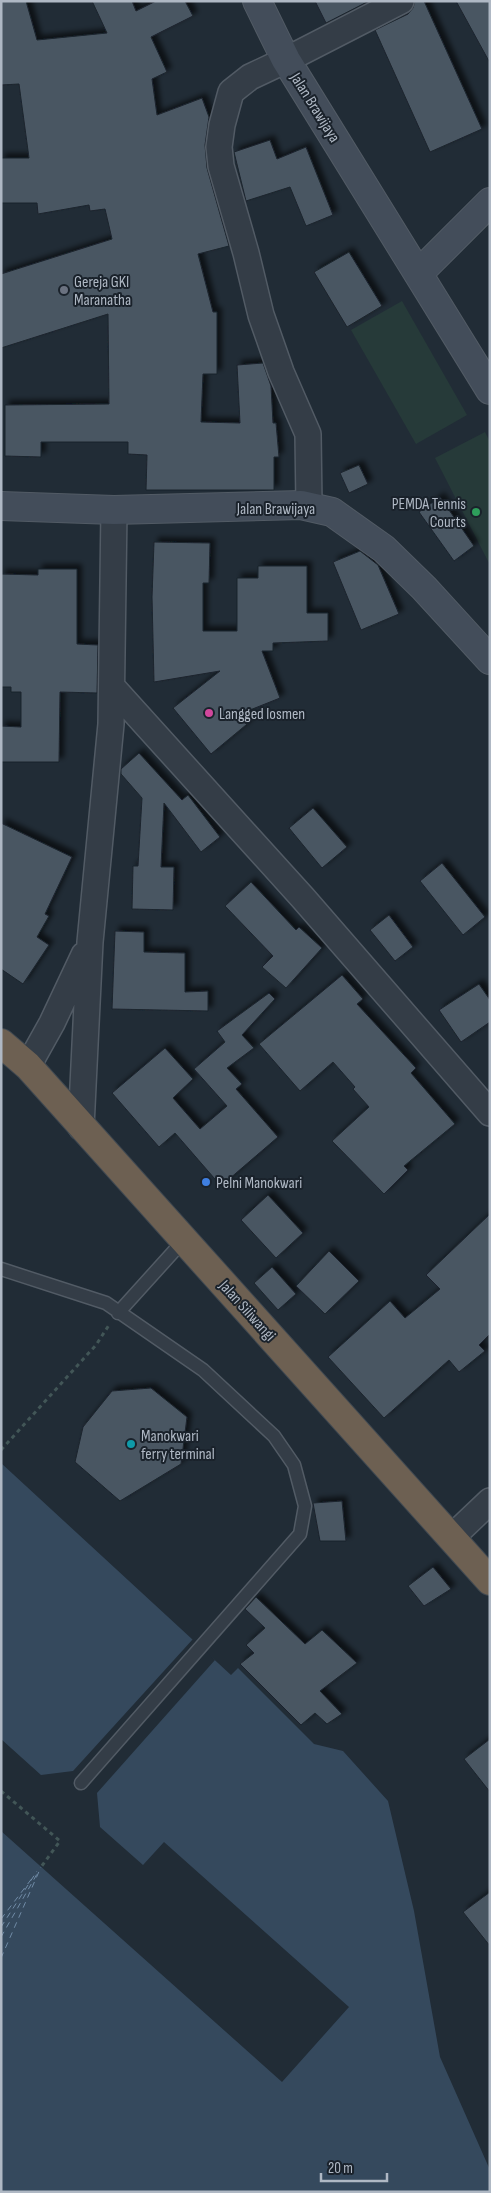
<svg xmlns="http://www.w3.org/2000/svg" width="491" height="2193" font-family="'Sofia Sans Condensed',sans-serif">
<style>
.green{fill:#263a39}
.water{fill:#35495d}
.pier{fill:#212c36}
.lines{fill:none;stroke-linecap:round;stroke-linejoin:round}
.ferry{stroke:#708ba6;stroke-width:1;stroke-dasharray:6 5;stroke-linecap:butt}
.building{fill:#495662;stroke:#1c242d;filter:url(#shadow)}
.lane-casing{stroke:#525b65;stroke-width:15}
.street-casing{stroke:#525b65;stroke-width:28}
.secondary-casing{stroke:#525b65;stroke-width:30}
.highway-casing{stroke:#3f4851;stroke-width:30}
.path{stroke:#425657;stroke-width:3;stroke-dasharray:4 4;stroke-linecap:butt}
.lane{stroke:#343d47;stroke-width:12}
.street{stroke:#343d47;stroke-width:25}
.secondary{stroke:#434d5a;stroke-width:28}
.highway{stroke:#6d6052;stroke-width:28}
.worship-dot{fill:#6b7280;stroke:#1a222b;stroke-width:2}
.leisure-dot{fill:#2e9e5b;stroke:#1a222b;stroke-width:2}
.hotel-dot{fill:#d1479c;stroke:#1a222b;stroke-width:2}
.shop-dot{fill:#3f7fe0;stroke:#1a222b;stroke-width:2}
.culture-dot{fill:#0f9aa8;stroke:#1a222b;stroke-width:2}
.labels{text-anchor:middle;stroke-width:4;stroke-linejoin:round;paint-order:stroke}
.street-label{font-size:16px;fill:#afb8c4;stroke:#1a222b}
.poi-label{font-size:16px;fill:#afb8c4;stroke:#1a222b;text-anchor:start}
</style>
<defs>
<filter id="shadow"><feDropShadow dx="4.5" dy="-4.5" stdDeviation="2.5" flood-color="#0009"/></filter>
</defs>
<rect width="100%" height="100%" fill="#212c36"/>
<!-- green -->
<path class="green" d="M402,301L467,415L416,444L351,330Z
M485,432L490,442V565L435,458Z"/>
<!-- water -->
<path class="water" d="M1,1463L231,1675L238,1668L314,1744L343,1751L388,1801L414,1911L440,2057L490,2170V2192H1Z"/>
<!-- pier -->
<path class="pier" d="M193,1639L215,1660L97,1793L100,1827L143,1865L164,1842L349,2007L282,2082L1,1831V1739L41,1775L73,1771Z"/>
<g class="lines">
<!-- ferry -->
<path class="ferry" d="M1,1919L33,1877
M1,1927L37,1871
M1,1937L37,1874
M1,1958L41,1867"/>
</g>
<!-- building -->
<path class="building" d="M1,1H26L37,40L107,33L92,1H132L136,11L156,1H185L193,16L151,37L167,72L152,79L157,115L202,98L209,117L205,145L207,168L229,246L198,254L213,312H217V374H203L201,422L240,423L237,365L263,363L271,386L273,423H276L279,457H274V490H146L147,455L128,454V442H41V457L5,456V405L109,404L108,314L1,348V274L112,239L105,209L90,211L89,205L38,214L37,203H1V158H29L19,84L1,85Z
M315,1H369L326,23Z
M415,1H424L482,129L430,152L375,30L408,14L413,8Z
M456,1H490V63Z
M270,140L277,159L306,147L333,215L306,226L290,187L246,201L234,152Z
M349,252L382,306L347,327L314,272Z
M359,465L368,484L349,493L340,473Z
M440,497L474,546L454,561L419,512Z
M154,542L210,543L209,583H203V631H237V578H258V566H307V613H328V641L273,643V651H262L280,698L245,712L252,720L211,754L173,708L220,671L154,682L152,597Z
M360,551L378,565L399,614L361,630L333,562Z
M38,569H77V644L98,645L97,693L60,692L59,762H1V726L21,727V692H11V687H1V574L38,575Z
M139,753L182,800L188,795L220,837L201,852L164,803L161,867H174L173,910L132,909L133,866H138L142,798L121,774V769Z
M313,808L347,847L322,868L289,828Z
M1,823L72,857L45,914L49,916L37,937L49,945L23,984L1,969Z
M442,863L485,917L463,935L420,881Z
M251,882L296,930L299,927L322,948L286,988L262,967L273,956L225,906Z
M389,915L413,947L395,961L370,930Z
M115,931L144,932V952L185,953V992L208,991V1011L112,1009Z
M342,975L363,999L357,1004L416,1068L411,1073L455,1124L404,1166L408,1170L384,1194L332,1141L369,1107L353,1089L355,1087L333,1062L300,1091L259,1044Z
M479,984L490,1000V1022L461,1042L439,1010Z
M269,993L275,999L242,1035L254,1048L227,1068L242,1084L236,1089L278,1137L221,1186L175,1133L159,1147L112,1093L165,1048L193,1079L173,1098L200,1129L227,1106L194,1069L225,1042L217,1031Z
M268,1195L303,1233L276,1258L241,1220Z
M490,1214V1334L479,1345L485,1351L459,1372L449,1360L384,1418L328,1357L390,1301L405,1318L440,1289L426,1275Z
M329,1251L359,1281L325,1314L296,1286Z
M272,1267L296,1294L278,1310L254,1283Z
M151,1388L187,1417L181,1464L120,1501L75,1462L83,1427L112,1391Z
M342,1501L346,1541H320L313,1503Z
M433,1567L451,1589L424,1606L408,1586Z
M256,1597L305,1644L322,1630L357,1663L320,1691L342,1714L327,1724L315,1713L301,1725L240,1664L254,1653L246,1645L265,1628L245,1609Z
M490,1739V1792L464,1759Z
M490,1892V1946L463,1912Z"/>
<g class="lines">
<defs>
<path id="lane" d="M1,1269L106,1303L203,1370L274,1436L294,1465L305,1506L300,1534L81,1783
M118,1313L184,1240"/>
<path id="street" d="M309,505L308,434L281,372L261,315L246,253L221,166L219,147L222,125L231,92L250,77L286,60L401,1
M113,688L303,898L490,1113
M28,1066L52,1023L84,955
M81,1127L90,942L111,724L114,510
M451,1538L490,1501"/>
<path id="secondary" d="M257,1L286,60L490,390
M419,273L490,202
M1,506L114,510L301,505L332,512L384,549L424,588L490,660"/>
<path id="highway" d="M1,1043L28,1066L490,1581"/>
</defs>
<!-- lane casing -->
<use href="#lane" class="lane-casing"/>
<!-- street casing -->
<use href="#street" class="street-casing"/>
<!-- secondary casing -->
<use href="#secondary" class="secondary-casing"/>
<!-- highway casing -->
<use href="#highway" class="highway-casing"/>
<!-- path -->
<path class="path" d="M1,1450L96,1345L109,1325
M1,1791L60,1841L41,1867"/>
<!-- lane -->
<use href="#lane" class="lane"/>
<!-- street -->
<use href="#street" class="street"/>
<!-- secondary -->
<use href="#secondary" class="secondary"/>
<!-- highway -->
<use href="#highway" class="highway"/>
</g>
<!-- markers -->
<circle class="worship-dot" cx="64" cy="290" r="5"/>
<circle class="leisure-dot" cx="476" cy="512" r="5"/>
<circle class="hotel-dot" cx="209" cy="713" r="5"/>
<circle class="shop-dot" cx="206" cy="1182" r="5"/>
<circle class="culture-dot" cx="131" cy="1444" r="5"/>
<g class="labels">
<!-- street labels -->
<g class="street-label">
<text transform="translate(316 107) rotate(58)" y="6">Jalan Brawijaya</text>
<text x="276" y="514">Jalan Brawijaya</text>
<text transform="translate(248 1310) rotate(48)" y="6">Jalan Siliwangi</text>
</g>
<!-- poi labels -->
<g class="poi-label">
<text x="74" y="287">Gereja GKI<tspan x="74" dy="18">Maranatha</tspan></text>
<text x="466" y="509" text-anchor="end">PEMDA Tennis<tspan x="466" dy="18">Courts</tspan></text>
<text x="219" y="719">Langged losmen</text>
<text x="216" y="1188">Pelni Manokwari</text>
<text x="141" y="1441">Manokwari<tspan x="141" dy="18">ferry terminal</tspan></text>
</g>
</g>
<!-- border -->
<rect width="491" height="2193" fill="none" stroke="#afb8c4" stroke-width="5"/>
<!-- scale -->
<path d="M321 2173v8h66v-8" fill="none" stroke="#afb8c4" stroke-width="2.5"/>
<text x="328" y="2173" font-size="15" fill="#afb8c4" stroke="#1a222b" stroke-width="4" paint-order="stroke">20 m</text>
</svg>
